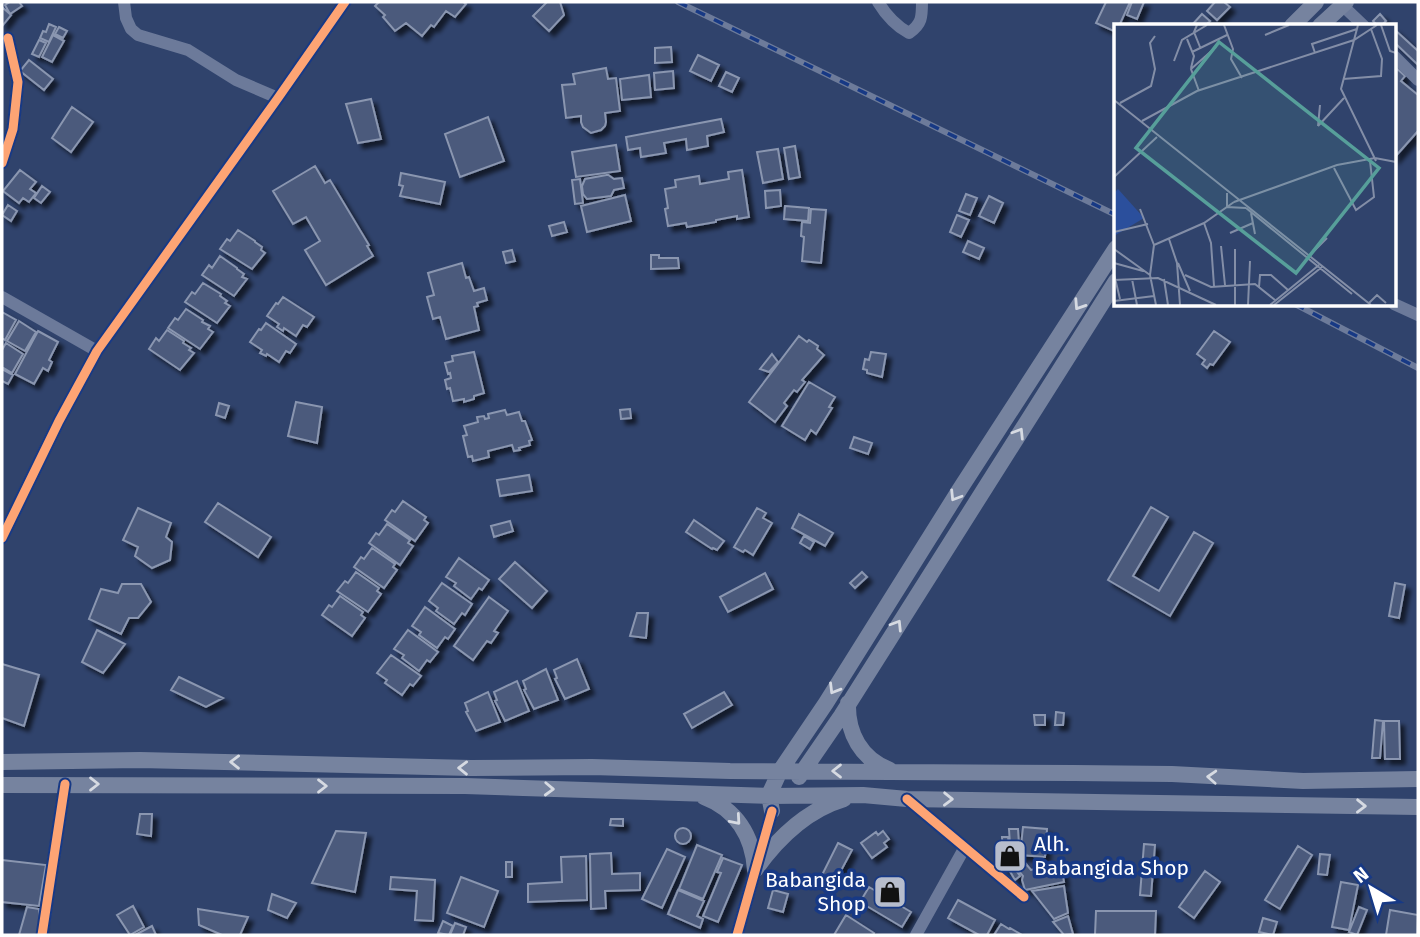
<svg xmlns="http://www.w3.org/2000/svg" width="1420" height="937" font-family="'Fira Sans',sans-serif">
<style>
.building{fill:#4b5a7b;stroke:#8a96b0;stroke-width:2;filter:url(#shadow)}
.lines{fill:none;stroke-linecap:round;stroke-linejoin:round}
.minor{stroke:#6c7a9a;stroke-width:12}
.major{stroke:#76839f;stroke-width:16}
.rail-casing{stroke:#6d7b9a;stroke-width:6}
.rail{stroke:#173985;stroke-width:3.5;stroke-dasharray:10;stroke-linecap:butt}
.cycleway-casing{stroke:#173985;stroke-width:13}
.cycleway{stroke:#fda474;stroke-width:9}
.oneway{stroke:#d6dae2}
.labels{text-anchor:middle;stroke-width:7;stroke-linejoin:round;paint-order:stroke}
.poi-label{font-size:21px;fill:#fff;stroke:#173985;text-anchor:start}
.inset-road{fill:none;stroke:#838ea7;stroke-width:2}
.view{fill:#579f9a;fill-opacity:0.15;stroke:#579f9a;stroke-width:3.5}
.inset-edge{fill:none;stroke:#fff;stroke-width:3.5}
</style>
<defs>
<filter id="shadow"><feDropShadow dx="5" dy="5" stdDeviation="2" flood-color="#0009"/></filter>
</defs>
<rect width="100%" height="100%" fill="#30436c"/>
<!-- building -->
<path class="building" d="M6,2H19L22,6L10,14L5,5L8,3Z
M379,2H463L466,4L455,17L446,11L434,27L431,25L422,36L406,23L395,31L383,17L385,15L375,6Z
M547,2H560L564,15L549,31L533,16Z
M1106,2H1130L1119,26H1116V32L1096,23Z
M1132,2H1144L1137,19L1127,15Z
M1215,2H1224L1230,7L1217,20L1207,11Z
M2,7L11,15L3,25L2,24Z
M1202,14L1210,21L1205,26H1191Z
M1380,14L1386,21L1381,26H1378L1373,21Z
M49,24L56,27L49,42L40,38L43,31L46,32Z
M59,27L67,31L63,38L55,34Z
M1394,29L1418,51V65L1394,42Z
M53,35L64,41L52,62L42,57Z
M39,40L46,43L39,57L32,54Z
M671,47L672,62L655,63V48Z
M698,55L719,65L711,81L690,71Z
M29,60L53,79L44,90L20,71Z
M1394,66L1405,76L1401,81L1418,95V131L1394,158Z
M606,68L608,79L616,78L620,111L605,113L606,122L605,126L601,130L591,133L583,127L581,122V116L566,118L562,85L575,84L573,74Z
M673,71L674,88L655,90L654,73Z
M726,72L739,78L732,92L719,86Z
M649,75L651,97L622,100L620,79Z
M371,99L381,139L358,143L346,104Z
M72,107L93,122L71,152L52,138Z
M488,117L504,161L460,177L445,134Z
M721,119L724,132L707,136L708,146L687,150L686,139L664,143L666,153L641,157L640,148L628,150L626,137Z
M616,145L620,171L576,177L572,152Z
M795,146L800,177L789,179L784,148Z
M778,149L783,179L763,183L757,152Z
M315,166L325,183L330,180L369,245L367,246L373,256L326,285L305,250L320,241L306,217L293,224L273,191Z
M20,170L36,182L30,189L36,193L29,202L23,198L19,203L3,191Z
M742,170L749,217L737,219V216L716,220V222L687,227L686,223L668,226L665,209L668,208L665,189L676,187L675,180L699,176L700,184L729,179L728,172Z
M401,173L445,182L440,204L400,196L403,186L399,185Z
M607,174L614,179L622,178L624,188L614,190L611,196L587,199L583,194L582,186L585,179L607,175Z
M580,179L583,203L575,204L572,180Z
M42,186L50,192L41,203L34,198Z
M780,190L781,206L766,208L765,191Z
M966,194L977,198L970,215L959,211Z
M625,195L631,221L587,232L581,206Z
M989,196L1003,203L994,223L979,216Z
M8,205L17,211L11,221L2,215Z
M785,206L809,208L808,221L784,219Z
M811,209L826,210L821,263L802,261L804,237L801,236L802,222L810,223Z
M957,215L969,220L961,237L950,232Z
M564,222L567,232L552,236L549,226Z
M238,230L255,241V242L262,247L261,250L265,253L252,269L220,249L227,239L230,241Z
M968,241L984,248L979,259L963,252Z
M512,250L515,261L506,263L503,252Z
M651,255H659V258H678L679,268L651,269Z
M220,256L237,268V269L244,274L242,277L247,279L234,296L202,275L209,265L212,268Z
M462,263L466,278L469,277L474,291L484,288L487,300L477,303L478,306L474,307L479,330L446,339L440,317L433,319L427,297L434,295L428,273Z
M203,283L221,294L220,296L227,301L225,303L230,306L217,323L185,302L192,292L195,294Z
M283,297L314,317L307,327L303,325L296,336L284,328L283,331L277,327L279,324L267,316L276,303L278,304Z
M186,309L203,320L202,322L210,326L208,329L213,332L200,349L168,328L175,318L178,320Z
M2,312L16,320L5,340L2,338Z
M19,321L36,332L25,351L7,341Z
M266,323L296,344L290,353L286,351L279,362L267,354L266,356L260,353L262,350L250,342L259,329L261,330Z
M167,330L184,341L183,343L191,348L189,350L194,353L180,370L149,349L156,338L159,341Z
M38,331L58,342L49,360L52,362L48,371L43,368L34,384L15,374Z
M1214,331L1230,342L1213,365L1210,364L1207,368L1202,364L1205,360L1197,354Z
M799,336L807,342L809,340L818,346L817,349L824,355L802,380L805,382L797,392L794,390L784,403L787,406L775,422L749,402Z
M6,343L23,354L12,373L2,367V350Z
M474,352L484,393L474,396V399L464,402V399L453,401L450,388L447,389L445,380L451,378L450,373L448,374L445,363L453,361L452,356Z
M871,352L886,354L882,377L867,373V370L863,369L865,359L869,360Z
M772,354L778,362L769,372L760,369Z
M2,369L13,375L8,384L2,381Z
M809,382L835,397L829,407L832,408L816,434L811,430L805,440L782,426Z
M296,402L322,407L317,443L288,436Z
M219,403L229,406L225,418L216,415Z
M630,409L631,418L621,419L620,410Z
M505,410L507,415L519,412L522,421H525L532,440L529,441L530,445L519,448L520,450L514,451L512,445L488,451L489,457L473,461L472,456L468,457L463,436L467,435L464,426L478,422L477,417L484,416L485,419L489,418L488,414Z
M854,437L872,443L868,454L850,448Z
M529,475L532,491L500,496L497,480Z
M403,501L426,517L424,520L428,523L415,541L385,520L392,510L395,512Z
M218,503L271,537L258,557L205,522Z
M1151,507L1168,517L1133,576L1159,591L1194,532L1213,543L1170,616L1108,580Z
M138,508L171,523L166,537L172,542L170,560L152,568L135,556L138,547L123,540Z
M757,508L766,513L763,518L772,523L753,555L745,550L743,552L734,547Z
M799,514L833,533L825,546L792,528Z
M694,520L724,541L717,550L713,548L712,549L686,532Z
M510,521L513,531L494,537L491,526Z
M387,524L410,540L408,543L413,546L400,565L369,543L376,533L379,535Z
M804,536L814,542L810,549L800,543Z
M372,548L395,564L393,567L397,570L384,588L354,567L361,557L364,559Z
M459,558L489,580L482,590L479,588L471,599L454,586L456,583L446,577Z
M515,562L547,591L532,608L499,579Z
M356,572L379,588L377,591L381,594L368,612L337,591L345,581L348,583Z
M862,572L867,577L855,588L850,583Z
M765,573L773,589L728,612L720,597Z
M442,583L472,604L465,615L462,613L454,624L436,611L438,608L429,601Z
M1395,583L1405,585L1399,618L1389,616Z
M122,584H141L151,602L138,618H129L121,634L89,619L101,589L118,593Z
M340,596L363,612L361,615L365,618L352,636L322,615L329,605L332,607Z
M489,597L508,611L494,631L498,633L491,643L487,641L473,660L454,646Z
M425,607L455,629L448,639L445,637L437,648L419,635L421,632L412,626Z
M637,613H648L646,638L630,636Z
M97,630L125,644L103,673L82,662Z
M408,630L438,652L430,662L427,660L419,671L402,658L404,655L394,649Z
M391,655L421,676L413,686L410,684L402,695L385,683L387,680L377,673Z
M577,659L589,689L565,699L555,679L557,678L554,670Z
M2,664L39,675L24,726L2,718Z
M546,669L558,700L534,709L524,690L526,689L523,681Z
M179,677L223,698L206,707L171,690Z
M517,681L529,711L505,721L495,701L497,700L494,692Z
M488,692L500,722L476,731L466,712L468,711L465,703Z
M724,692L732,705L692,728L684,714Z
M1056,712L1064,713L1063,725H1055Z
M1034,715H1045V725H1035Z
M1375,720L1383,721L1380,758H1372Z
M1384,721H1399L1400,759H1385Z
M140,814H152L151,836L137,834Z
M611,819H623V826L610,825Z
M1023,827L1047,829L1045,857L1020,855Z
M675 836a8 8 0 1 1 16 0a8 8 0 1 1-16 0Z
M1009,829H1018L1020,860H1011Z
M336,831L366,833L355,892L312,883Z
M883,831L889,839L884,843L887,847L872,858L861,843L876,832L878,835Z
M1002,837H1008L1011,863L1020,876L1015,880L1008,868L1004,869Z
M838,843L852,850L835,882L822,875Z
M1144,844L1155,845L1151,896L1140,895Z
M697,845L722,855L703,899L679,889Z
M1298,846L1312,855L1280,909L1265,900Z
M667,849L685,857L662,908L642,899Z
M611,853L612,874L640,873V890L605,891L606,908L591,909L590,854Z
M1320,854L1330,855L1327,875L1318,874Z
M586,856L587,900L528,902V884L562,882L561,857Z
M723,858L742,865L718,922L703,916L721,873L717,872Z
M2,860L46,865L39,906L2,902Z
M506,862H512V877H506Z
M1026,864L1031,870L1061,864L1064,882L1025,890L1022,880L1023,876L1017,869Z
M1205,871L1220,882L1194,918L1179,907Z
M391,877L435,880L433,921L415,920L417,891L390,889Z
M461,877L498,891L484,927L447,913Z
M1341,882L1358,885L1349,930L1332,927Z
M1064,886L1068,913L1054,919L1032,891Z
M869,887L911,912L902,927L860,902Z
M678,890L704,901L697,916L703,919L700,928L668,914Z
M773,890L788,894L783,912L768,908Z
M272,894L296,903L287,918L268,910Z
M958,900L995,920L987,935H979L948,918Z
M133,906L144,927L130,935L117,915Z
M27,907L39,909L41,925L37,935H19Z
M1359,907L1367,910L1357,935L1349,932Z
M198,909L248,917L240,935H222L199,925Z
M1390,910L1418,915L1417,935H1386Z
M1096,911H1156L1155,935H1095Z
M846,915L874,933L873,935H834Z
M1068,916L1073,934L1064,935L1053,922Z
M1263,918L1277,922L1273,935L1259,932Z
M443,921L453,926L449,935L438,933Z
M455,923L466,927L463,935H450Z
M1001,924L1009,929L1010,928L1022,935H994Z
M152,926L156,935H135Z"/>
<g class="lines">
<!-- minor -->
<path class="minor" d="M124,2L126,18L131,29L138,35L188,50L236,80L278,98
M878,2C886,15 896,26 909,33C922,24 922,17 922,2
M1342,5L1364,26
M1394,56L1418,80
M2,163L13,129L18,82L8,38
M2,297L97,351
M1394,304L1418,315
M2,538L59,421L97,351L278,98L345,2
M907,799L1024,897
M42,935L65,784
M737,935L772,811
M916,935L965,847"/>
<!-- major -->
<path class="major" d="M1292,26L1316,2
M1320,26L1346,2
M848,703C847,733 861,759 890,770
M2,762L140,760L471,768L592,767L730,771L1074,773L1172,774L1303,781L1418,779
M799,777L841,716L1116,281
M2,785L465,786L770,796L863,795L907,799L1418,807
M704,797C736,809 753,836 755,870
M772,811L769,795L780,771L826,703L960,489L1116,248
M755,870C777,839 807,810 844,799"/>
<defs>
<path id="rail" d="M678,2L1116,215
M1295,304L1418,368"/>
</defs>
<!-- rail casing -->
<use href="#rail" class="rail-casing"/>
<!-- rail -->
<use href="#rail" class="rail"/>
<defs>
<path id="cycleway" d="M2,163L13,129L18,82L8,38
M2,538L59,421L97,351L278,98L345,2
M907,799L1024,897
M42,935L65,784
M737,935L772,811"/>
</defs>
<!-- cycleway casing -->
<use href="#cycleway" class="cycleway-casing"/>
<!-- cycleway -->
<use href="#cycleway" class="cycleway"/>
</g>
<!-- one-way arrows -->
<defs><path id="oneway-chevron" d="M-2-3.5L2.5 0L-2 3.5" fill="none" stroke-width="1.6" stroke-linecap="round" stroke-linejoin="round" transform="scale(1.75)"/></defs>
<g class="oneway">
<use href="#oneway-chevron" transform="translate(1079 305) rotate(123)"/>
<use href="#oneway-chevron" transform="translate(1019 433) rotate(-58)"/>
<use href="#oneway-chevron" transform="translate(955 496) rotate(122)"/>
<use href="#oneway-chevron" transform="translate(897 625) rotate(-58)"/>
<use href="#oneway-chevron" transform="translate(834 689) rotate(121)"/>
<use href="#oneway-chevron" transform="translate(235 762) rotate(-179)"/>
<use href="#oneway-chevron" transform="translate(463 768) rotate(-179)"/>
<use href="#oneway-chevron" transform="translate(837 771) rotate(-180)"/>
<use href="#oneway-chevron" transform="translate(1212 777) rotate(-177)"/>
<use href="#oneway-chevron" transform="translate(94 784)"/>
<use href="#oneway-chevron" transform="translate(322 786)"/>
<use href="#oneway-chevron" transform="translate(549 789) rotate(2)"/>
<use href="#oneway-chevron" transform="translate(948 799) rotate(1)"/>
<use href="#oneway-chevron" transform="translate(1361 806) rotate(1)"/>
<use href="#oneway-chevron" transform="translate(736 820) rotate(49)"/>
</g>
<!-- icons -->
<defs>
<symbol id="shop-square" viewBox="-11 -11 22 22"><rect x="-9" y="-9" width="18" height="18" rx="4" fill="#b7bdcc" stroke="#173985"/><path d="M-5-2.5h2.3a2.7 3.5 0 0 1 5.4 0H5L5.5 6h-11ZM-1.5-2.5h3a1.5 2.3 0 0 0-3 0Z" fill="#111"/></symbol>
</defs>
<g fill-rule="evenodd">
<use href="#shop-square" x="991" y="837" width="38" height="38"/>
<use href="#shop-square" x="871" y="873" width="38" height="38"/>
</g>
<g class="labels">
<!-- poi labels -->
<g class="poi-label">
<text x="1034" y="851">Alh.<tspan x="1034" dy="24">Babangida Shop</tspan></text>
<text x="866" y="887" text-anchor="end">Babangida<tspan x="866" dy="24">Shop</tspan></text>
</g>
</g>
<!-- overview -->
<g transform="translate(1114 24)">
<rect width="282" height="282" fill="#30436c"/>
<path d="M4,165L30,194L0,212V169Z" fill="#2b4f9c"/>
<path class="inset-road" d="M83,1L80,8L86,23M110,1L119,25L117,35L128,54M244,1L227,65L262,137M267,1L276,27L282,29M151,11L175,1M73,15L80,32L77,44M78,28L113,11M201,29L198,20L243,5M60,37L68,16L93,1M229,55L267,52L268,35L257,5M85,67L77,45L102,23M0,76L257,281M6,79L37,62L41,45L36,19L41,12M28,97L83,67L240,16L263,1M204,102L230,74M204,102L206,81M220,144L242,186L260,173L256,137M0,153L43,113M113,169V183L132,184M120,178L223,141L261,134L282,138M132,184L238,270M26,185L40,221M137,189L141,210M90,199L97,219L100,262M0,208L34,200M116,209L139,199M55,215L63,239L66,281M107,222L111,261M0,225L36,251L42,281M196,231L213,214M0,239L29,247M64,239L76,267M0,250L6,275M36,251L40,221L90,199L120,178M71,251L97,263L141,260L161,276M18,255L23,281M50,255L54,281M0,256L44,254L102,281M145,263L146,251H157L174,266M0,277L40,272M255,279L263,271L272,279M121,281V225M134,281L136,237M156,281L205,241M160,281L208,243"/>
<path class="view" d="M105,18L265,144L182,249L22,124Z"/>
<rect width="282" height="282" class="inset-edge"/>
</g>
<!-- border -->
<rect width="1420" height="937" fill="none" stroke="#ffffff" stroke-width="7"/>
<!-- north arrow -->
<g transform="translate(1371 888) rotate(322)" stroke="#173985" stroke-width="5" paint-order="stroke">
<path d="M0-5L12 26L0 18L-12 26Z" fill="#ffffff"/>
<text y="-10" font-size="19" font-weight="bold" text-anchor="middle" fill="#ffffff">N</text>
</g>
</svg>
